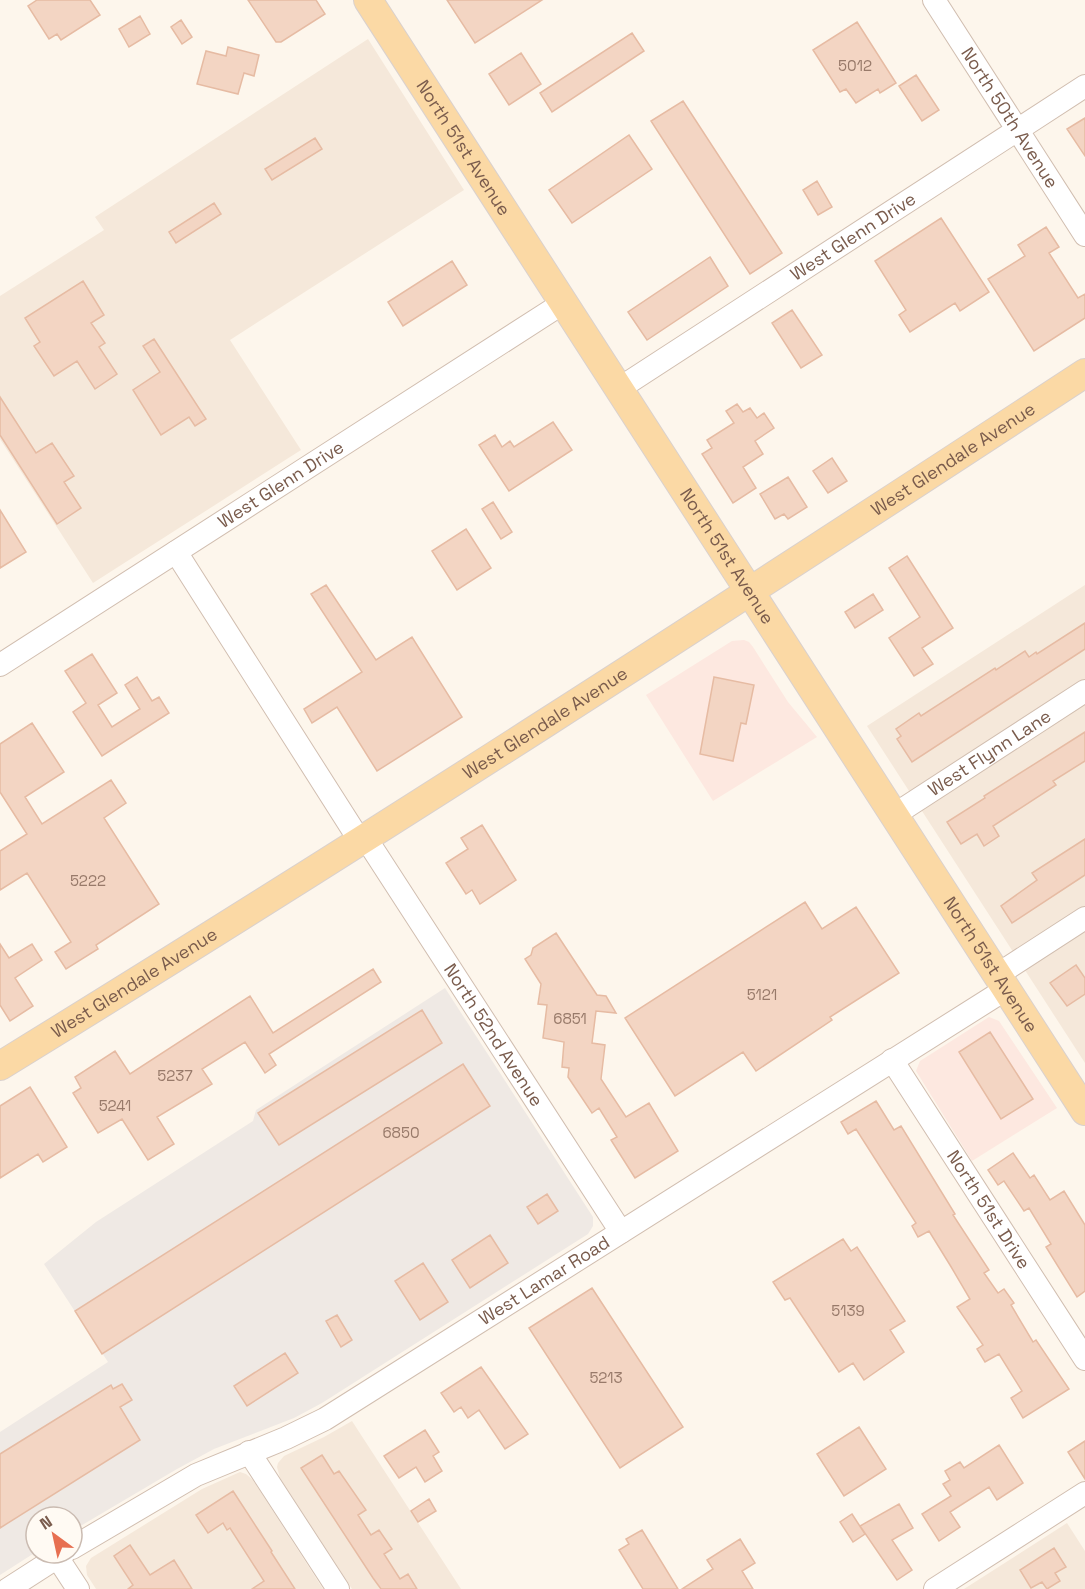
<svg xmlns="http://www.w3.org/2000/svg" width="1085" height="1589" font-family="'Space Grotesk',sans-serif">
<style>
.residential{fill:#f5e8da}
.commercial{fill:#fde8e0}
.industrial{fill:#efe9e4}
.building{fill:#f3d5c3;stroke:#e6bba3;stroke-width:1.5}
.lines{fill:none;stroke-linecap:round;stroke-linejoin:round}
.minor-casing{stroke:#d1beb0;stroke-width:24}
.major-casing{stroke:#dad1cd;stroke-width:30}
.minor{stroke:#fff;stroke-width:22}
.major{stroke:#fbd9a5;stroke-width:28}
.labels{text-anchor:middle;stroke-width:4.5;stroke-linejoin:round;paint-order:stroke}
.number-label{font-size:15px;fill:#987a6a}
.street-label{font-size:18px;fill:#7a5c4d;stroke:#fffaf3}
</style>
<rect width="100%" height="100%" fill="#fdf6ec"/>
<!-- residential -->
<path class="residential" d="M368,39L464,190L230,340L301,450L93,583L0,439V296L104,230L95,217Z
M1085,585V1063L867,726Z
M352,1421L461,1589H352L280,1478L277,1467L278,1463L284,1456L324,1437Z
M240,1472L246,1474L253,1480L323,1589H96L87,1575L86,1566L91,1558L202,1489Z
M1067,1523L1085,1551V1589H964Z"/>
<!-- commercial -->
<path class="commercial" d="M744,640L749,642L753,647L788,702L817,737L713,801L646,695L732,641Z
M989,1017L999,1021L1057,1108L972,1161L916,1071L920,1061Z"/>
<!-- industrial -->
<path class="industrial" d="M445,988L593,1217V1226L588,1234L322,1403L294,1418L214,1449L177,1469L72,1531V1517H36V1552L0,1575V1432L108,1362L44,1264L96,1222L253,1121L256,1110Z"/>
<!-- building -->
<path class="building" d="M37,0H90L100,15L61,40L57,34L49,39L28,6Z
M248,0H316L325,14L281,42H276Z
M447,0H542L475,43Z
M140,16L150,34L129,47L119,29Z
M181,20L192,37L182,44L171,27Z
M857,22L896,83L880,93L878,89L856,103L846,89L840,92L813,50Z
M632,33L644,51L552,112L540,93Z
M228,47L259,55L254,76L244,73L238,94L197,84L206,51L226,56Z
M521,53L541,84L509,105L489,74Z
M916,75L939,110L922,121L899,86Z
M683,101L782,253L750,274L651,121Z
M1085,118V156L1067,129Z
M629,135L652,169L572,223L549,190Z
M315,138L322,149L272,180L265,169Z
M817,181L832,207L818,215L803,190Z
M214,203L221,214L176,243L169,232Z
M941,218L989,292L960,311L955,303L910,332L899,315L906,310L875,261Z
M1046,227L1059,247L1049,253L1078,298L1085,294V318L1034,351L988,279L1025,256L1018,245Z
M710,257L728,286L647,340L628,312Z
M452,261L467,285L403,326L388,302Z
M83,281L104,315L91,323L105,343L99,347L117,374L95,389L77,361L54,376L34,346L40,342L25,318Z
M792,310L822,355L801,368L772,323Z
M154,339L206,419L195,426L189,417L161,435L133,390L160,372L143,346Z
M0,397L36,453L52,443L74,476L64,482L81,508L57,524L0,435Z
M737,404L743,412L750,408L757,418L764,413L774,428L755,441L763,454L743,467L756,488L733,503L702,454L712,448L707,440L734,423L726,411Z
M553,422L572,450L509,491L479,445L495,435L502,447L510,441L514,447Z
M832,458L847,481L828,493L813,471Z
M788,477L807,507L788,519L784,514L775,519L760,494Z
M493,502L512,532L501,539L482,509Z
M0,510L26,552L0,568Z
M466,529L491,568L457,590L432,551Z
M907,556L953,628L922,648L933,664L914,676L889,638L920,617L889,568Z
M326,585L376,660L412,637L462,717L377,771L337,707L312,723L304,709L362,672L311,594Z
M873,594L883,610L855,628L845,612Z
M1085,623V649L912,762L897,739L901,736L896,729L919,713L921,716L995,668L996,670L1025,651L1029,657L1036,652L1037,654Z
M92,654L117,693L98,705L112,727L140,709L125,685L137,677L152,701L159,697L169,713L102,756L73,712L86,703L65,671Z
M714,677L754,685L746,724L741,723L733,761L700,754Z
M32,723L64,772L25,797L42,824L111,780L126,803L104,818L159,904L96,945L98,949L66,969L55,952L71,942L27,873L0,890V851L27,834L0,792V744Z
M1085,732V761L1053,781L1056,785L993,826L999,836L984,846L977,834L961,844L947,822L985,798L984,796Z
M482,825L516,880L480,904L472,890L466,894L446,863L468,849L461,838Z
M1085,839V875L1012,923L1001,906L1037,880L1032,873Z
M805,902L822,929L856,907L899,973L830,1017L832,1020L756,1071L743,1052L675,1096L625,1018Z
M556,933L597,995L606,996L616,1013L596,1011L592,1043L605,1045L601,1079L626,1117L649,1103L678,1151L635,1178L611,1140L617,1137L599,1108L592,1113L568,1077L569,1068L562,1067L564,1042L543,1038L547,1005L538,1004L541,984L525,959L531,955L533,948Z
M0,944L9,958L32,944L42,960L15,978L33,1006L10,1021L0,1005Z
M1076,965L1085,978V994L1067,1006L1050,983Z
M373,969L381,982L269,1054L276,1065L265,1073L245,1042L202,1069L212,1084L157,1117L174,1144L148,1160L122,1119L98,1133L73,1093L81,1088L75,1077L115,1051L130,1074L250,996L273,1033Z
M422,1010L442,1043L279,1145L258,1113Z
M990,1032L1033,1099L1001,1119L959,1052Z
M463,1064L490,1106L102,1354L75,1311Z
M30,1087L67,1147L43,1162L38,1154L0,1178V1106Z
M876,1101L894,1130L901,1126L955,1214L953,1215L989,1270L984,1273L998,1293L1004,1289L1014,1303L1011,1305L1033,1342L1036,1340L1069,1389L1023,1418L1011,1398L1022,1391L999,1354L985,1362L977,1349L983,1345L957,1307L970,1299L950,1265L929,1231L918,1237L912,1226L916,1223L856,1129L848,1134L841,1122Z
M1013,1153L1030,1178L1034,1175L1050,1200L1064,1191L1085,1225V1291L1077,1297L1046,1247L1051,1244L1029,1208L1024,1211L1004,1181L998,1185L988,1170Z
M547,1194L558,1211L538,1224L527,1207Z
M490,1235L508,1263L470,1288L452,1260Z
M843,1239L851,1251L857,1247L905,1321L890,1330L904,1352L864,1380L853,1363L839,1372L790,1298L785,1300L773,1282Z
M423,1263L448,1302L420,1320L395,1281Z
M592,1288L683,1427L620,1468L529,1328Z
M337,1315L352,1340L341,1347L326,1321Z
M285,1353L298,1373L247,1406L234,1386Z
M481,1367L528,1434L505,1449L479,1410L468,1418L461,1407L454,1412L441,1393Z
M122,1384L132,1400L120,1407L140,1440L0,1528V1454L111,1385L113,1389Z
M859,1427L886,1469L844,1496L817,1454Z
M425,1430L439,1452L433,1456L442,1471L425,1482L416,1467L399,1478L384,1456Z
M1085,1441V1479L1068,1452Z
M999,1445L1023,1483L997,1500L989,1487L950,1512L960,1527L939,1541L922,1514L951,1496L943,1484L950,1480L945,1471L960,1462L964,1468Z
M322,1455L334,1474L339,1471L366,1510L358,1515L371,1535L379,1530L392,1549L384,1554L400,1579L408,1574L417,1589H381L373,1578L301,1468Z
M233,1491L272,1551L271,1552L295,1589H252L264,1581L230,1528L227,1530L223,1523L208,1533L196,1515Z
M429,1499L436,1511L418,1522L411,1511Z
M899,1504L913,1528L892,1540L912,1570L897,1580L860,1526Z
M852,1514L865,1534L853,1542L840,1522Z
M642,1530L678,1589H643L619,1550L629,1544L626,1539Z
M740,1539L755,1563L742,1571L753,1589H682L713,1569L707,1560Z
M130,1545L150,1575L174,1560L192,1589H128L133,1585L114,1556Z
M1054,1548L1066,1567L1055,1573L1060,1581L1047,1589L1042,1582L1031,1588L1020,1570Z"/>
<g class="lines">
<defs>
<g id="minor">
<path id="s1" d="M934,0L1085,235"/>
<path id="s2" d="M620,388L1085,86"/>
<path d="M176,552L360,841"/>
<path id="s3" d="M0,665L563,303"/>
<path id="s4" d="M894,815L1085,691"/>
<path id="s5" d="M365,837L621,1232"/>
<path d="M997,975L1085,918"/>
<path id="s6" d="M892,1060L1085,1359"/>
<path d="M249,1452L338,1589"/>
<path id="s7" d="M72,1548L196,1475L286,1438L325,1419L1006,989"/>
<path d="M57,1557L78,1589"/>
<path d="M8,1589L64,1553"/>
<path d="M935,1589L1085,1493"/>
</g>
<g id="major">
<path id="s8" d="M368,0L1085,1111"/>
<path id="s9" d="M0,1066C366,841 726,608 1085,373"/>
</g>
</defs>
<!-- minor casing -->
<use href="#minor" class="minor-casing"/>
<!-- major casing -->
<use href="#major" class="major-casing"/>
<!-- minor -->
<use href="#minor" class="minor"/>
<!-- major -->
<use href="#major" class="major"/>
</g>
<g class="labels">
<!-- number labels -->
<g class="number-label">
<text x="855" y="71">5012</text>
<text x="88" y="886">5222</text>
<text x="762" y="1000">5121</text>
<text x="570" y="1024">6851</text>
<text x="175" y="1081">5237</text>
<text x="115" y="1111">5241</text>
<text x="401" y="1138">6850</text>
<text x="848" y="1316">5139</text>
<text x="606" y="1383">5213</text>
</g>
<!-- street labels -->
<g class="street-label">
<text dy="6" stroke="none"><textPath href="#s1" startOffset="140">North 50th Avenue</textPath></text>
<text dy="6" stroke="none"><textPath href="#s8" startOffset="176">North 51st Avenue</textPath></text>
<text dy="6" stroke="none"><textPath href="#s2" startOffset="278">West Glenn Drive</textPath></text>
<text dy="6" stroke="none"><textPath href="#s9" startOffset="1130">West Glendale Avenue</textPath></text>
<text dy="6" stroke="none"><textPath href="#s3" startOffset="334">West Glenn Drive</textPath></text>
<text dy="6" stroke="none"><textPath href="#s8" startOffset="662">North 51st Avenue</textPath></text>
<text dy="6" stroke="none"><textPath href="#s9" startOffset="644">West Glendale Avenue</textPath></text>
<text dy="6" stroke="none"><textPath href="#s4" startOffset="114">West Flynn Lane</textPath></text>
<text dy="6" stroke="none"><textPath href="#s8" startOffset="1148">North 51st Avenue</textPath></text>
<text dy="6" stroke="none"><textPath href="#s9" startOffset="158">West Glendale Avenue</textPath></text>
<text dy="6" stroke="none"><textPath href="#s5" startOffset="236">North 52nd Avenue</textPath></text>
<text dy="6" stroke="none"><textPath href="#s6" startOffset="178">North 51st Drive</textPath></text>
<text dy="6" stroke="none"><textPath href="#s7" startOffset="544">West Lamar Road</textPath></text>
</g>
</g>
<!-- north arrow -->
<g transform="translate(54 1535) rotate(327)"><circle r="28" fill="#fffaf3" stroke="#cabbb1" stroke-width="1.5"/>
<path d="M0-4.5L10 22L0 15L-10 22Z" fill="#e76f51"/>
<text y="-9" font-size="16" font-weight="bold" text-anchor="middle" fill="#7a5c4d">N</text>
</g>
</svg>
